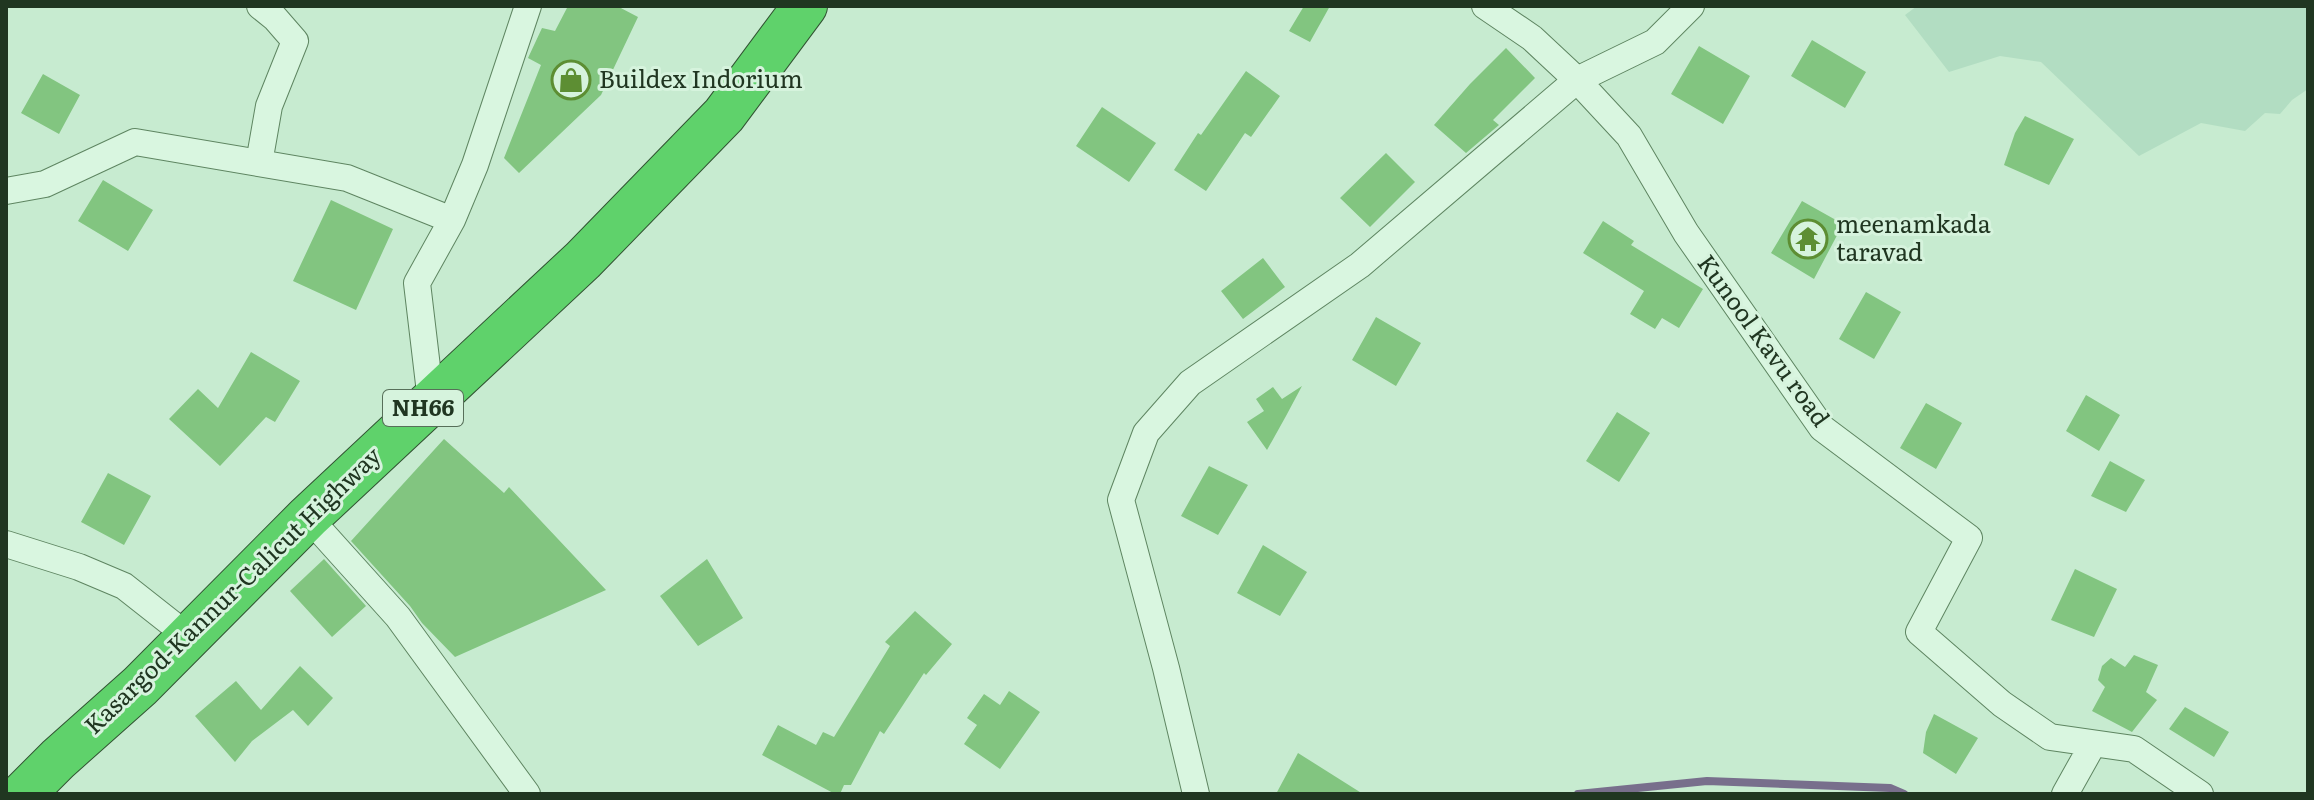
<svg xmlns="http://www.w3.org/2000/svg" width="2314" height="800" font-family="Literata,serif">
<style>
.farmland{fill:#b2ddc2}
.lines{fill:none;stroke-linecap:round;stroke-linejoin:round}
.stream{stroke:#786f8c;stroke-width:8}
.building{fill:#82c580}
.street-casing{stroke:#5e8561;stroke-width:28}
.highway-casing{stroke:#315332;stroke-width:46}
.street{stroke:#d9f6e0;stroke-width:26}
.highway{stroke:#5fd26b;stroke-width:44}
.labels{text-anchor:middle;stroke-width:6;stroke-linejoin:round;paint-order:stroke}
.shield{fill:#d6f3dd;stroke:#576f59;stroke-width:2}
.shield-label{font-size:22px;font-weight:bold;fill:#203621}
.poi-label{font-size:24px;fill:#203621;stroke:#d6f3dd;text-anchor:start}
.street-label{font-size:24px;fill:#203621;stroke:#d6f3dd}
</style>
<rect width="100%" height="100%" fill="#c7ebd0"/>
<!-- farmland -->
<path class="farmland" d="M1917,6H2308V89L2292,100L2280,114L2265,113L2245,131L2201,123L2139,156L2041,62L2000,56L1949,72L1905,15Z"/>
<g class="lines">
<!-- stream -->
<path class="stream" d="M1578,794L1707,781L1890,788L1904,794"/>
</g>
<!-- building -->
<path class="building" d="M568,6H617L638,17L601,95L519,173L504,158L541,65L528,58L542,28L555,31Z
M1304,6H1330L1310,42L1289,31Z
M1812,40L1866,72L1845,108L1791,76Z
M1699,46L1750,76L1723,124L1671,94Z
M1506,48L1535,78L1493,120L1499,125L1466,153L1434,125L1470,84Z
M1246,71L1280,96L1251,137L1245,133L1206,191L1174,170L1198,133L1201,135Z
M43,74L80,95L59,134L21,113Z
M1102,107L1156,143L1129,182L1076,146Z
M2025,116L2074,139L2049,185L2004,165L2015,133Z
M1386,153L1415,182L1370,227L1340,198Z
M103,180L153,210L128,251L78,221Z
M331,200L393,229L356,310L293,281Z
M1802,201L1843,224L1814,279L1771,253Z
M1603,221L1634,241L1631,245L1703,289L1679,328L1662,318L1655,329L1630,314L1644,291L1583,253Z
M1263,258L1285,287L1243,319L1221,291Z
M1866,292L1901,312L1874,359L1839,339Z
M1376,317L1421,343L1396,386L1352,360Z
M251,352L300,381L275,422L266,417L220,466L169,419L198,389L218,408Z
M1302,386L1286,416L1267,450L1247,422L1264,411L1256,399L1273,387L1282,399Z
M2086,395L2120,415L2099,451L2066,431Z
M1926,403L1962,423L1936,469L1900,448Z
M1617,412L1650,433L1619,482L1586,461Z
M444,439L504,493L509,487L606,590L455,657L422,623L410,606L351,541Z
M2110,461L2145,480L2126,512L2091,496Z
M1209,466L1248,485L1218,535L1181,516Z
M108,473L151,496L124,545L81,522Z
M1263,545L1307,572L1280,616L1237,593Z
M324,559L366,606L332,637L290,591Z
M707,559L743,618L698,646L660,596Z
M2075,569L2117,589L2094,637L2051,620Z
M915,611L952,644L926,675L924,673L884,734L880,731L851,785H844L840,794H835L762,755L778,725L816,745L823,732L834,737L890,646L885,642Z
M2134,655L2158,665L2146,692L2157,700L2132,732L2092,711L2105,687L2098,680L2102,666L2111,658L2125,667Z
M300,666L333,698L308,726L293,710L252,741L235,762L195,716L236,681L261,710Z
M1009,691L1040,712L1000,769L964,744L977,725L967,718L984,694L1000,705Z
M2185,707L2229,732L2214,757L2169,729Z
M1934,714L1978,738L1956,774L1923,753L1926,732Z
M1298,753L1363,794H1276Z"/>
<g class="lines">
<defs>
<path id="street" d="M1485,6L1532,38L1577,80L1629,136L1686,233L1822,428L1969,538L1919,632L2002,704L2050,737L2134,749L2200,794
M259,163L269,106L295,41L275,18L260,6
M6,191L45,184L135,142L347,178L452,220L417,283L431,401
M452,220L475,165L528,6
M308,517L398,617L527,794
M6,544L79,567L124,586L190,638
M1196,794L1166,668L1121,500L1146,433L1190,383L1360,265L1577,80L1655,42L1691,6
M2065,794L2093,744"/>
<path id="highway" d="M23,794L58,759L140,686L308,517L583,260L724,115L805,6"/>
</defs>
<!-- street casing -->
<use href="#street" class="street-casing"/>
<!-- highway casing -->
<use href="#highway" class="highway-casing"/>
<!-- street -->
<use href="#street" class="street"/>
<!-- highway -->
<use href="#highway" class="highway"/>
</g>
<!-- icons -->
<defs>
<symbol id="shop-ring" viewBox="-11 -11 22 22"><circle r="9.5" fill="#d6f3dd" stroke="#5d8e33" stroke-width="1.5"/><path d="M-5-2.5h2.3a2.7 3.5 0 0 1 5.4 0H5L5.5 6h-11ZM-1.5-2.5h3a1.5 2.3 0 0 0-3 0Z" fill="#5d8e33"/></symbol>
<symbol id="temple-ring" viewBox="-11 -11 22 22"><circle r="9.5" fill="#d6f3dd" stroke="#5d8e33" stroke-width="1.5"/><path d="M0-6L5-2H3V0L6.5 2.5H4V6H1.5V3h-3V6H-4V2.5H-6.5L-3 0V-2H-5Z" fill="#5d8e33"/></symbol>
</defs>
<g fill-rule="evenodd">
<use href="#shop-ring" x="549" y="58" width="44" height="44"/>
<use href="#temple-ring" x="1786" y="217" width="44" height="44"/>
</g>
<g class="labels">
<!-- shield labels -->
<rect class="shield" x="383" y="390" width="80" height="36" rx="6"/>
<g class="shield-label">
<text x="423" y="416">NH66</text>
</g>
<!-- poi labels -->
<g class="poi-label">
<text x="599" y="88">Buildex Indorium</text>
<text x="1836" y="233">meenamkada<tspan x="1836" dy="28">taravad</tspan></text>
</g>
<!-- street labels -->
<g class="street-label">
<text transform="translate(1763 341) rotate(54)" y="8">Kunool Kavu road</text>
<text transform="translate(233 591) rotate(-44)" y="8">Kasargod-Kannur-Calicut Highway</text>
</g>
</g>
<!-- border -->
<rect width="2314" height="800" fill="none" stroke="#203621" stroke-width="16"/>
</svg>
